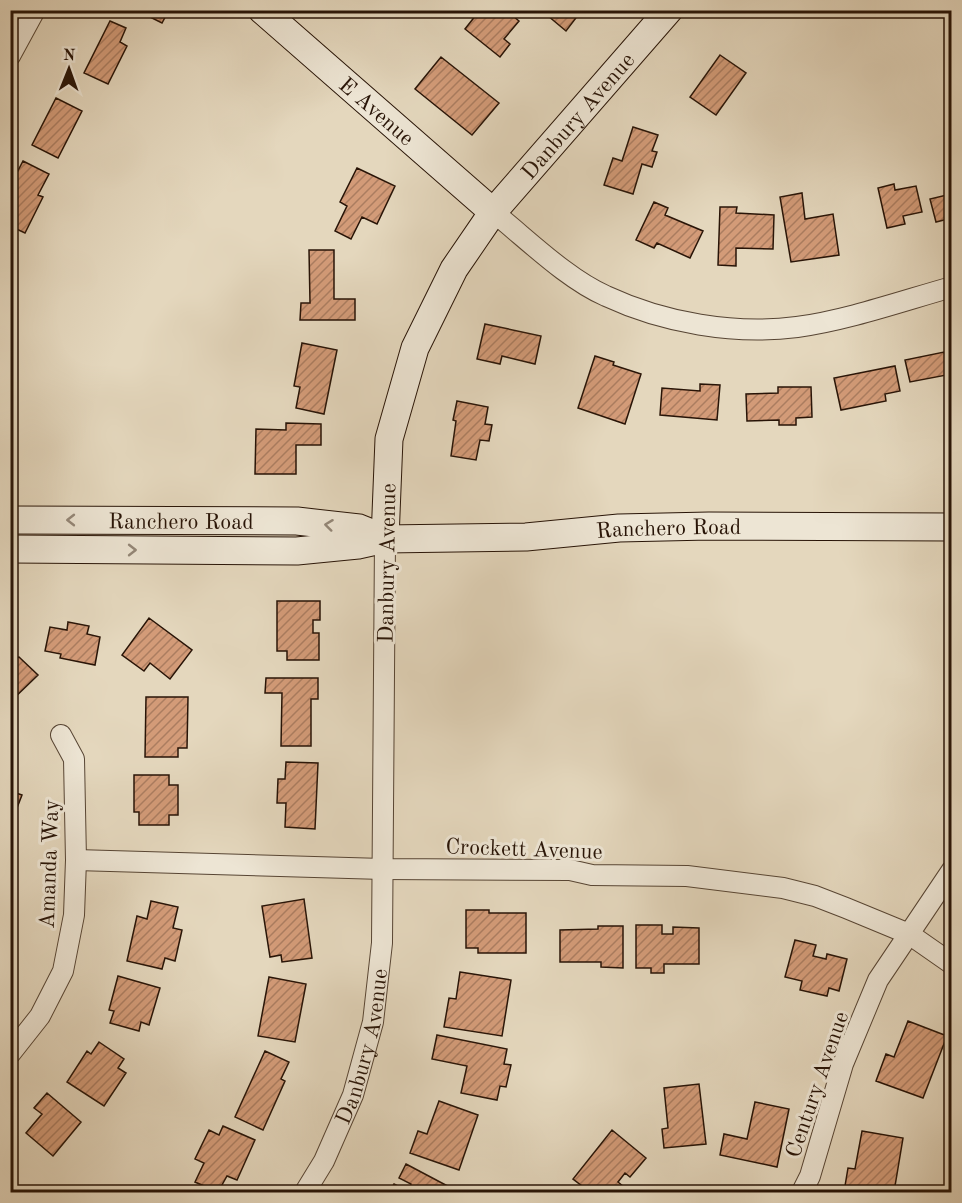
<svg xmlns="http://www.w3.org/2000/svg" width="962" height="1203" font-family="'Old Standard TT',serif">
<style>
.building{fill:url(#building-hatch);stroke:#281407;stroke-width:1.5}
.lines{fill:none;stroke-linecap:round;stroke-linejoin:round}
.street-casing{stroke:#574534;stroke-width:22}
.secondary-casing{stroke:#281407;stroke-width:29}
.street{stroke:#ede5d4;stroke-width:20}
.secondary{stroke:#ede5d4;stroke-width:27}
.oneway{stroke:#948778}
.labels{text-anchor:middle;stroke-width:6;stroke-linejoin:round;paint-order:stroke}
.street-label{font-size:22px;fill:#281407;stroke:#ede5d4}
</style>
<defs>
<pattern id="building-hatch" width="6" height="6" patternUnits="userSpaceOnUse" patternTransform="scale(1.5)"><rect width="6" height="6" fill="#d39b78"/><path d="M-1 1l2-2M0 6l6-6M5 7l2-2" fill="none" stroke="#ab7d60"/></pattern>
</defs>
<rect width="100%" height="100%" fill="#e4d7bd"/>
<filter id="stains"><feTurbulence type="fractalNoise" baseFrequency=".00333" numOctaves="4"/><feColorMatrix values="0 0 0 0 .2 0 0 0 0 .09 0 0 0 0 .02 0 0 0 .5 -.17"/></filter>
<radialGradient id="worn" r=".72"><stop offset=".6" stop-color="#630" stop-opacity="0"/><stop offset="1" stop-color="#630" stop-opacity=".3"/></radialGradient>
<!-- building -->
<path class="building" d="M136,10H169L162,23Z
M480,10H506L519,21L504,39L510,44L500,57L465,29Z
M541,10H582L566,31Z
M110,21L126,28L120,42L127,46L108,84L84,73Z
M720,55L746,73L716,115L690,97Z
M441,57L499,103L472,135L415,89Z
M56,98L82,111L58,158L32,145Z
M633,127L658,135L652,151L657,152L652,167L642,164L633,194L604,185L613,158L622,161Z
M23,161L49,174L38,195L43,197L25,233L10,226V186Z
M357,168L395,186L377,224L362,217L351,239L335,231L347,206L340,202Z
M894,184L895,190L916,186L922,212L903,216L905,224L887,228L878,188Z
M952,186V218L936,222L930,199L947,195L945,187Z
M802,193L805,219L833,214L839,255L791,262L780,197Z
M654,202L668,208L665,215L703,231L690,258L657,243L654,248L636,240Z
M720,207H737L736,213L774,215L773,249L736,248V266L718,265Z
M309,250H334V299H355V320H300L301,303H310Z
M485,324L541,336L535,364L502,356L500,364L477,359Z
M302,343L337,350L324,414L296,408L300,387L294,386Z
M944,352L945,355L952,353V374L910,382L905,360Z
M595,356L614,362L613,365L641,374L625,424L578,408Z
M895,366L900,391L885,394L886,401L841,410L834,378Z
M700,384L720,385L717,420L660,415L662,388L700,391Z
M778,387H811L812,417L796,418V425H779V420L747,421L746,394L778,393Z
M457,401L488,407L485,424L492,425L489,441L480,440L476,460L451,456L456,421L453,420Z
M286,423L321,424V445H296V474H255L256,429L286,430Z
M277,601H320V620H313V633H319V660H287V651H277Z
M149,618L192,650L170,679L150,663L144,671L122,655Z
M68,622L89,626L87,634L100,637L95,665L60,658L61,654L45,651L50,627L67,630Z
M19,657L38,675L10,702V658Z
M266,678H318V699H311V746H281L282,693H265Z
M146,697H188L187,748H178V757H145Z
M286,762L318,763L315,829L285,827L286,803H277L278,779H285Z
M134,775H169V785H178V815H169V825H139V812H134Z
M10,791L22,795L10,826Z
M304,899L312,958L282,962L281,955L270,957L262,906Z
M151,901L178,907L173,928L182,930L175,961L165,958L162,969L127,961L137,916L147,919Z
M466,910H489V913H526V953H478V948H466Z
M636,925H662V934H673V927L699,928V964H664V973H651V968H636Z
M598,926H623V968L601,967V962H560V930L598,929Z
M795,940L816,945L813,956L826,959L827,954L847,959L839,991L829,988L827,996L800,990L802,981L785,977Z
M460,972L511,980L502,1036L444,1027L449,998L456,999Z
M118,976L160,988L149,1025L141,1022L139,1031L110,1023L114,1011L109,1010Z
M269,977L306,984L295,1042L258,1036Z
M908,1021L947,1036L923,1098L876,1081L886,1054L894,1057Z
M437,1035L507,1049L504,1064L511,1065L506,1087L500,1086L497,1100L461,1093L467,1066L432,1059Z
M99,1042L124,1059L118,1068L126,1073L104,1106L67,1082L87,1051L91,1054Z
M265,1051L289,1062L281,1079L285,1081L263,1130L235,1117Z
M699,1084L706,1144L664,1148L662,1129L668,1128L664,1088Z
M47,1093L81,1122L53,1156L26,1133L42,1114L34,1108Z
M439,1101L478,1115L459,1170L410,1153L418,1131L427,1134Z
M755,1102L789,1109L777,1167L720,1155L724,1134L747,1139Z
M223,1126L255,1140L237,1180L227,1176L218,1192L195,1182L204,1163L195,1159L209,1130L219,1135Z
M612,1130L646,1158L630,1177L625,1173L618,1182L624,1187L619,1192H590L573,1179Z
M862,1131L903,1138L894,1192H844L848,1168L855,1169Z
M10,1158L17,1168L11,1172L17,1181L10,1185Z
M406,1164L457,1191L456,1192H389L394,1184L408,1191L411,1184L399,1178Z"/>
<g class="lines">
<defs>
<g id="street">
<path d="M10,56L35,10"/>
<path d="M493,212C527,239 567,279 606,296C664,323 734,335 797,327C848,320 902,301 952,287"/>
<path d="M76,860L383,869L570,870L592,875L687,876L783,888L815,896L846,908L909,934L952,964"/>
<path d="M10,1054L40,1016L63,971L74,915L76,860L74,759L61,735"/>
<path id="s1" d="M305,1192L324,1161L353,1095L373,1022L382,943L385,539"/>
<path d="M802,1192L810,1176L843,1064L878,980L952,870"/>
</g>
<g id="secondary">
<path id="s2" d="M262,10L493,212"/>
<path id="s3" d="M10,520L297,521L359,528L384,538"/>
<path id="s4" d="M385,539L389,439L415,348L454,269L493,212L669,10"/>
<path id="s5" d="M10,549L297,551L358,545L385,539L526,537L619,528L709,526L952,527"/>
</g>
</defs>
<!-- street casing -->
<use href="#street" class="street-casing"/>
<!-- secondary casing -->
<use href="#secondary" class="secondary-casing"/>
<!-- street -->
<use href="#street" class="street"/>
<!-- secondary -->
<use href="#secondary" class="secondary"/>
</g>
<!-- one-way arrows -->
<defs><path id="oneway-chevron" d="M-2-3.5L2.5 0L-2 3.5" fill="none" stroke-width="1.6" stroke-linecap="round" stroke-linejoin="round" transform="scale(1.5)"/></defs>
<g class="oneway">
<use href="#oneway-chevron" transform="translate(71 520) rotate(-180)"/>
<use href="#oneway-chevron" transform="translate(329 525) rotate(-173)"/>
<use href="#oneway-chevron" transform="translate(132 550)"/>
</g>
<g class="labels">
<!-- street labels -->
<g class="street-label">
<text dy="8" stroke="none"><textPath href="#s2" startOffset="153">E Avenue</textPath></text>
<text dy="8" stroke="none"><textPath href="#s4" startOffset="480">Danbury Avenue</textPath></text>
<text dy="8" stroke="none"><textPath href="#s3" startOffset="171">Ranchero Road</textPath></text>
<text dy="8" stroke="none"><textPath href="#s5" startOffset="660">Ranchero Road</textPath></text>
<text transform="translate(386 563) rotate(-89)" y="8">Danbury Avenue</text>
<text transform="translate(524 848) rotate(2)" y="8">Crockett Avenue</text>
<text transform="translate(48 864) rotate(-88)" y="8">Amanda Way</text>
<text dy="8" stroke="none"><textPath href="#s1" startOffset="158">Danbury Avenue</textPath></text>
<text transform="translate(816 1084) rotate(-71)" y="8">Century Avenue</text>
</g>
</g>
<!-- margin -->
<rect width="962" height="1203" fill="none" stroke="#e4d7bd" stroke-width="36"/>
<rect x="12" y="12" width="938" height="1179" fill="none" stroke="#281407" stroke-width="3"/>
<rect x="18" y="18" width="926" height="1167" fill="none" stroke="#281407" stroke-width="1.5"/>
<!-- north arrow -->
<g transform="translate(69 69) rotate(1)" stroke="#ede5d4" stroke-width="4.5" paint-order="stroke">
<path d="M0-4.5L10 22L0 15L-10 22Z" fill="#281407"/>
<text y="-9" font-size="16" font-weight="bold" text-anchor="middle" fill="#281407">N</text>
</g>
<rect width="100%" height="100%" filter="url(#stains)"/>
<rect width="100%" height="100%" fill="url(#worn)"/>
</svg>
